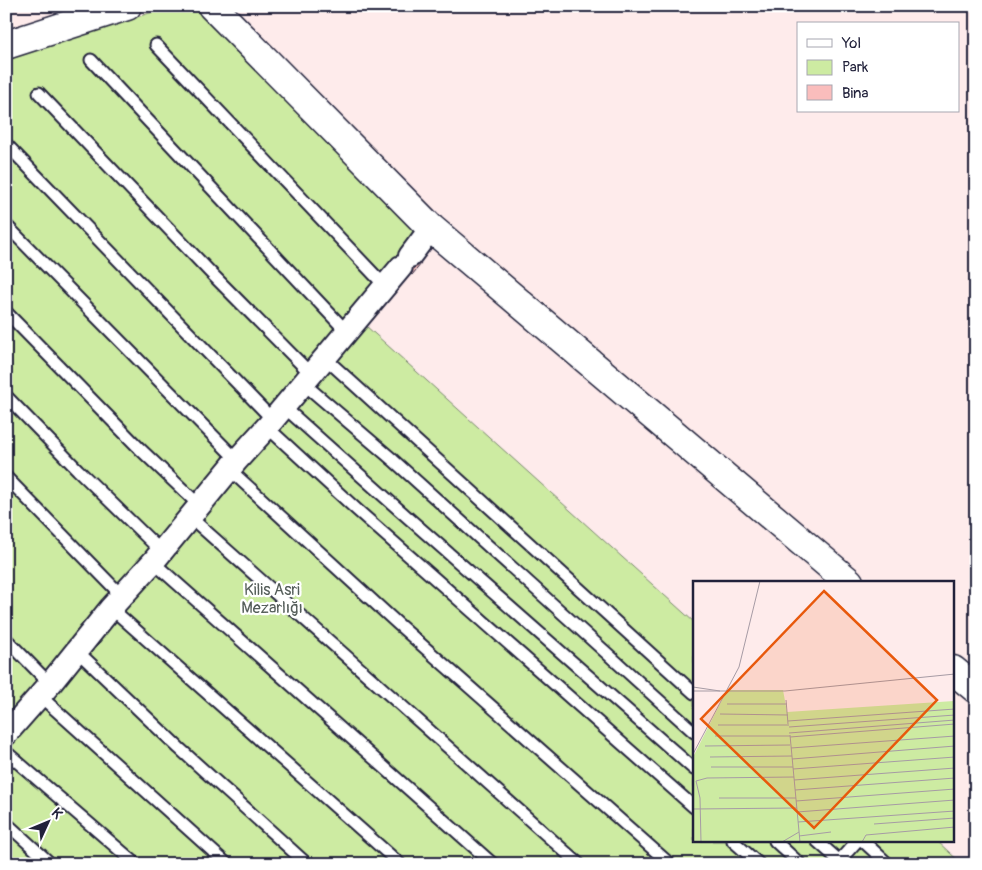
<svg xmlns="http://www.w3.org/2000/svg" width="982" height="870" font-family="Pangolin,sans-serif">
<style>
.green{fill:#cdeba2;stroke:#78866e}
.building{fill:#fabdbc;stroke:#22223b}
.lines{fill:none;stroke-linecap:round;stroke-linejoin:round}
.lane-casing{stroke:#22223b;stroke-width:15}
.street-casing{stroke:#22223b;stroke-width:26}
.secondary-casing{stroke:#22223b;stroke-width:31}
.lane{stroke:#fff;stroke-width:11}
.street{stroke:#fff;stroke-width:22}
.secondary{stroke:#fff;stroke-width:28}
.labels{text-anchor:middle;stroke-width:4.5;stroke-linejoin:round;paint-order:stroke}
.park-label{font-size:16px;fill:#555e5a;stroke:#fff}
.inset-road{fill:none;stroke:#a69ba5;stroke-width:1}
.view{fill:#e8590c;fill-opacity:0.15;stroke:#e8590c;stroke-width:2.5}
.inset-edge{fill:none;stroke:#22223b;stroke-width:2.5}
</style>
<rect width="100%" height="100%" fill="#feebeb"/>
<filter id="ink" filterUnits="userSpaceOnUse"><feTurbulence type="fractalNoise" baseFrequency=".02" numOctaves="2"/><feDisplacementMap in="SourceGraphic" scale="10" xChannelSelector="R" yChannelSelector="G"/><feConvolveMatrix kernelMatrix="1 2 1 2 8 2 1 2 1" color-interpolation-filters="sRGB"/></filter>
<g filter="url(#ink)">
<!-- green -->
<path class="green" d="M172,6H224L429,217L355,316L694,622V841H937L962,864H6V58Z"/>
<!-- building -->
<path class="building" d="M403,250L421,264L412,275L394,260Z"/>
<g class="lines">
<defs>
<path id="lane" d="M156,45L386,287
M91,60L347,332
M39,93L210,272L311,374
M6,144L273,420
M6,225L237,460
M6,312L140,449L200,506
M325,358L694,693
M303,383L393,460L694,732
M6,396L78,470L162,552
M284,407L405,515L694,769
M267,427L356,509L694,807
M230,470L398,624L670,864
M6,477L122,596
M190,517L579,864
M153,562L493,864
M111,608L400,864
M6,639L50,684
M76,650L179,748L307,864
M39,695L227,864
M6,752L136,864
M6,823L51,864
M733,841L759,864
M775,841L800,864
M817,841L843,864
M863,841L888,864
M839,861L857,841"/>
<path id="street" d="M410,256L431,228
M6,734L50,684L111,608L153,562L237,460L267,427L401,267"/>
<path id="secondary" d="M212,6L431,228L849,582
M6,45L127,6
M953,670L976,689"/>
</defs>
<!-- lane casing -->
<use href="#lane" class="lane-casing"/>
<!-- street casing -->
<use href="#street" class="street-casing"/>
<!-- secondary casing -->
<use href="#secondary" class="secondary-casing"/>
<!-- lane -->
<use href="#lane" class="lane"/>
<!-- street -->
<use href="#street" class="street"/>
<!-- secondary -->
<use href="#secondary" class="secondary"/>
</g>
</g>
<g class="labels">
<!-- park labels -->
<g class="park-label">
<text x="272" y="595">Kilis Asri<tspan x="272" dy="18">Mezarlığı</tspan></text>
</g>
</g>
<!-- overview -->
<g transform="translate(693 581)">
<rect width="261" height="261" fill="#feebeb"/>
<path d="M34,109H90L94,131L261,120V261H0V176Z" fill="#cdeba2"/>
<path class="inset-road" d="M0,106L27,110M0,110H92L262,93M93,119L95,143M34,123H94M27,133L95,134M95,140L262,128M25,144H96M96,146L262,134M96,152L262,139M97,154L107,261M22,155H97M97,156L262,143M12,165L97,164M98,167L262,155M0,173L46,86L67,0M17,176L99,175M99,178L262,165M18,186H100M100,188L262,176M101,199L262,187M102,209L262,197M26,217H103M103,220L262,208M0,228L104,227M104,231L262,219M105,241L262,230M181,243L262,237M106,255L138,251M8,261L7,217L3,200L14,197L101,196M89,261L106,251M169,261L173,254L262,246"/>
<path class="view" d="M131,10L244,119L121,247L8,138Z"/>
<rect width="261" height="261" class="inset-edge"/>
</g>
<!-- margin -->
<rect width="982" height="870" fill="none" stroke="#fff" stroke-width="25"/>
<rect x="12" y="12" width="957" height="845" fill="none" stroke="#22223b" stroke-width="2" filter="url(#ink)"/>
<!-- legend -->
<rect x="797" y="22" width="162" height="90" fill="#ffffff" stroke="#a7a7b1"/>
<rect x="807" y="39" width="25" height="8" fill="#ffffff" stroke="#a7a7b1"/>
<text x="842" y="48" font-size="15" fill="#22223b">Yol</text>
<rect x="807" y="60" width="25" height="15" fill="#cdeba2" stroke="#a7a7b1"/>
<text x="842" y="72" font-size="15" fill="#22223b">Park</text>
<rect x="807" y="85" width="25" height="15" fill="#fabdbc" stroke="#a7a7b1"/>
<text x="842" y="98" font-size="15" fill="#22223b">Bina</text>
<!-- north arrow -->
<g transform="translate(48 822) rotate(46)" stroke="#ffffff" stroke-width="4" paint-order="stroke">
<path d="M0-4L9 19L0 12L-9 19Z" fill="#22223b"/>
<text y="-8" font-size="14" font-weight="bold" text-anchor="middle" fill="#22223b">K</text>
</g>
</svg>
